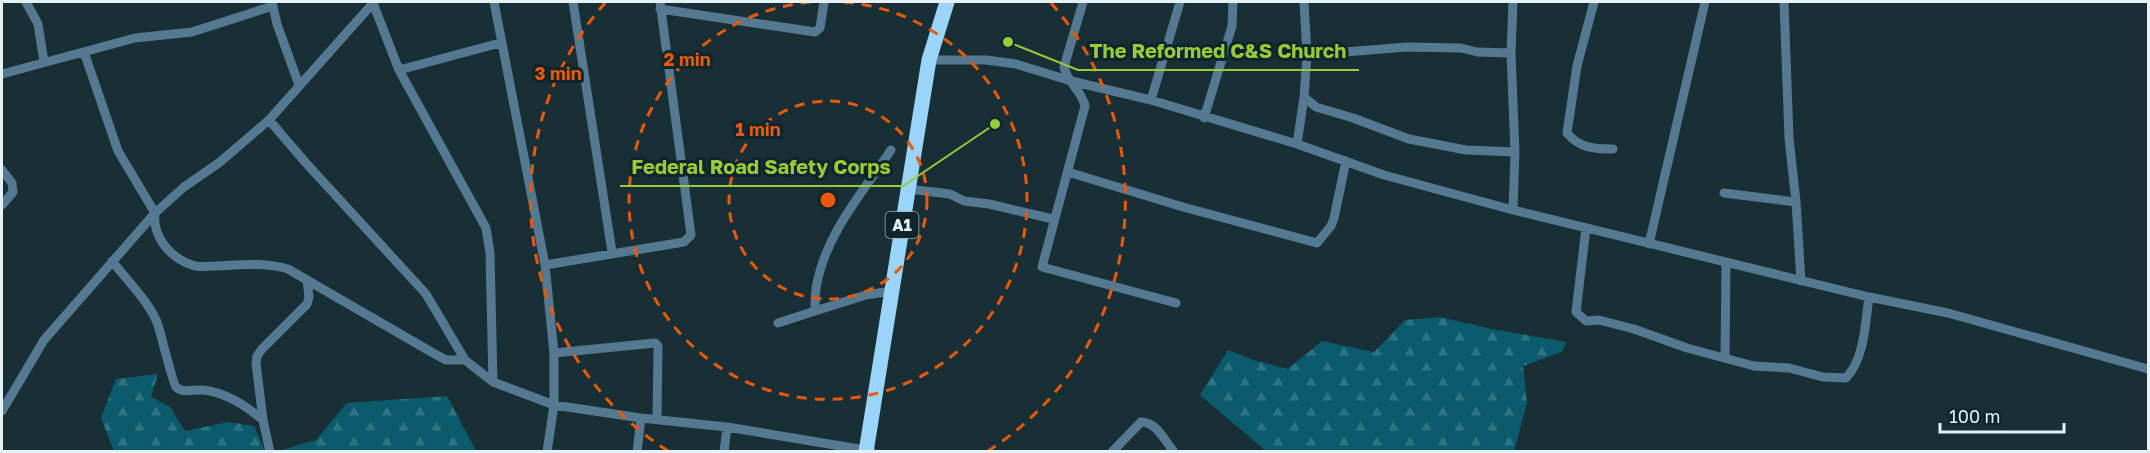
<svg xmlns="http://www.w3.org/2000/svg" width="2150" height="453" font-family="'Golos Text',sans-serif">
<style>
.forest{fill:url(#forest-firs)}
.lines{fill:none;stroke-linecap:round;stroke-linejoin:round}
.minor{stroke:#547991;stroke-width:9}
.trunk{stroke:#9ad4f8;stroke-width:15}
.ring{fill:none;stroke:#e8590c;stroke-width:3;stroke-dasharray:10 8}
.labels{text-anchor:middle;stroke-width:6;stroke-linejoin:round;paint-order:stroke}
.shield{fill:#0e252b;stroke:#a4b4b8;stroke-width:1.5}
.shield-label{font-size:16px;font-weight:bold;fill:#e4f1f5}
.centre{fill:#e8590c;stroke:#0e252b;stroke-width:3}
.ring-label{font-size:18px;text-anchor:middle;font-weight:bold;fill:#e8590c;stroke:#0e252b;stroke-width:6;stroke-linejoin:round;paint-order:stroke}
.leader{fill:none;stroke:#97cc39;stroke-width:2}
.callout-dot{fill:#97cc39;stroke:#0e252b;stroke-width:2}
.callout-label{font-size:20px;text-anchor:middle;font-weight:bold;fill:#97cc39;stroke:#0e252b;stroke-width:6;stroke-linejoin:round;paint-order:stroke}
</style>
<defs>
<pattern id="forest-firs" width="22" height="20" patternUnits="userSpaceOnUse" patternTransform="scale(1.5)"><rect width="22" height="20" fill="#0b5b6d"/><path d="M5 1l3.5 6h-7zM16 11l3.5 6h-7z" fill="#2e7382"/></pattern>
</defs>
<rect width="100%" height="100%" fill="#182f35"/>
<!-- forest -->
<path class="forest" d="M1440,317L1487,328L1566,342L1562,352L1523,366L1527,403L1514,451H1266L1200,395L1228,350L1253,360L1288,369L1322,341L1374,352L1405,320Z
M158,374L151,397L170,407L185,431L228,422L254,426L265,451H114L101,418L116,379Z
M447,396L476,451H278L316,440L347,403Z"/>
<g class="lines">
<!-- minor -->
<path class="minor" d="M26,2L38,24L44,62
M272,2L277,24L299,85
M494,2L545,265L554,353V405L547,452
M573,2L612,252
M1083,2L1064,67C1067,82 1082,91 1085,106L1042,267L1176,303
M1594,2L1577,66L1567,133C1579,148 1594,149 1613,149
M1784,2L1789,138L1796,202L1801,281
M373,3L399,70L486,228L490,253L493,382
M660,9L815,32L820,28L824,2
M84,52L118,151L155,213C152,236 170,258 192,265C198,268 208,266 215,266C239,265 264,262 288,269L433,353L446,360H465
M1307,55L1407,47L1461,48L1477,52L1511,53
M929,60H986L1016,64L1071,81L1151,100L1297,144L1384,175L1513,210L1869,297L1948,313L2148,369
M399,70L500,43
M2,74L135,38L192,32L273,6
M1304,97L1316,107L1353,118L1409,139L1466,150L1515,152
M1151,100L1180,2
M1204,118L1232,26L1233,2
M269,120L306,163L426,294L465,360L493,382L554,405L641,418L727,427L871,451
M1297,144L1304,97L1307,55L1304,2
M2,170L12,183L13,192L2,205
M1068,172L1183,207L1317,243L1331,226L1334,218L1346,161
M908,189L950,194L964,201L989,204L1053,219
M1724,193L1796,202
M1513,210L1515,152L1511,53L1513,2
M1586,228L1576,312L1586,321L1599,320L1634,329L1687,348L1754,366L1789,368L1823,377L1846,378C1865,358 1865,323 1869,297
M1649,244L1705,2
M112,261C126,279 151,304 158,325C161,334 173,384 176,387C183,394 193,389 202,390C226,392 246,406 263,420
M545,265L684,242L691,235L660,2
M815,311L866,295L892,291
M778,323L815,311C815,301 815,292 817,283C827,232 863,192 891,150
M554,353L655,343L658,346L657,419
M1725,358L1726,262
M2,411L44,340L155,213L184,187L220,162L269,120L374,2
M270,452L263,420L256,363L257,356L262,349L307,304L309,297L307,280
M637,452L641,418
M724,452L727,427
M1112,452L1141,422C1157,422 1164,440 1174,452"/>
<!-- trunk -->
<path class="trunk" d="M866,452L929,60L947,2"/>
</g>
<!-- distance rings -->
<g class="ring">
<circle cx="828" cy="200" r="99"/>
<path d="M844 2A199 199 0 1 1 812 2"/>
<path d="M668 451A298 298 0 0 1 605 3M1051 3A298 298 0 0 1 988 451"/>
</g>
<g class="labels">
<!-- shield labels -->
<rect class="shield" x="885.5" y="212" width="33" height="26" rx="4.5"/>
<g class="shield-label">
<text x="902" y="231">A1</text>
</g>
</g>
<circle cx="828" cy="200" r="9" class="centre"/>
<g class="ring-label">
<text x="687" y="66">2 min</text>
<text x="558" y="80">3 min</text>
<text x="758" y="136">1 min</text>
</g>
<!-- callouts -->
<path class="leader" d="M1008 42L1078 70H1359M995 124L903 186H620"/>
<g class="callout-dot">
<circle cx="1008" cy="42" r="6"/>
<circle cx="995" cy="124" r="6"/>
</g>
<g class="callout-label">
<text x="1218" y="58">The Reformed C&amp;S Church</text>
<text x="761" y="174">Federal Road Safety Corps</text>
</g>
<!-- border -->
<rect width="2150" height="453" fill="none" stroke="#e4f1f5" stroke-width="6"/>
<!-- scale -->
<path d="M1940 423v9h124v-9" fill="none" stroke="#e4f1f5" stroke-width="3"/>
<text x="1949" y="423" font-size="18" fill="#e4f1f5" stroke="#0e252b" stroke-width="4.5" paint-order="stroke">100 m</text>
</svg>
